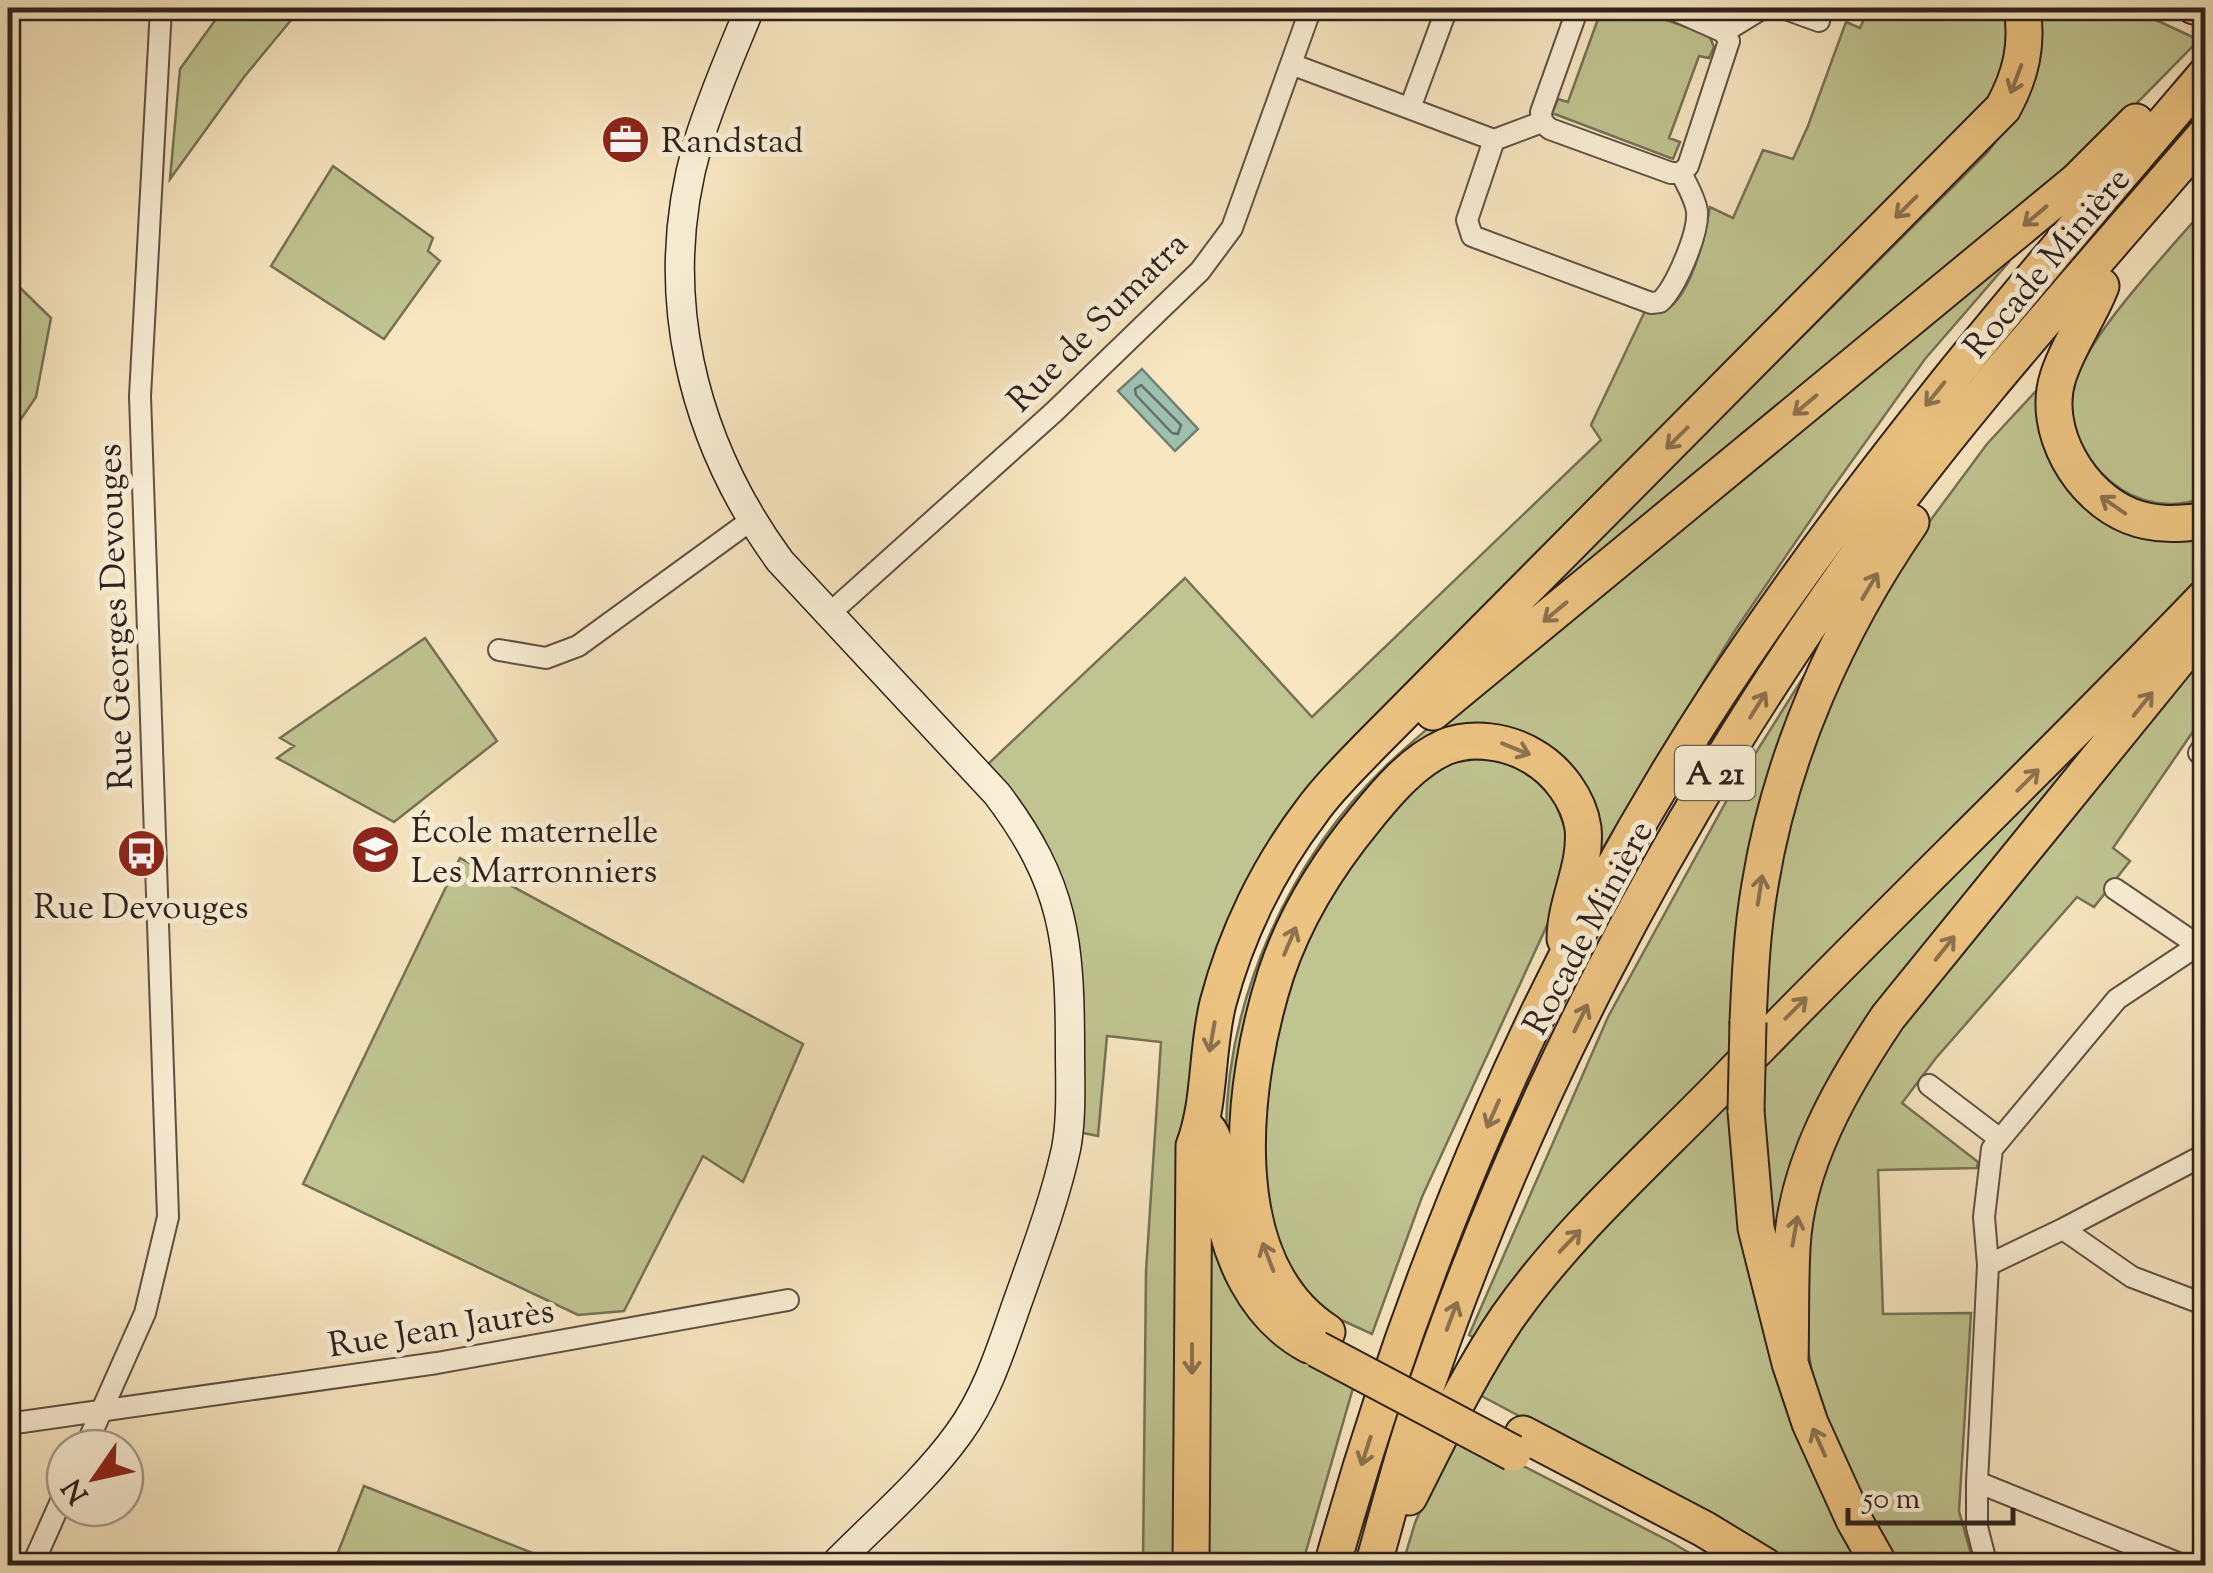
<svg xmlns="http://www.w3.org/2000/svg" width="2213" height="1573" font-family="'Sorts Mill Goudy',serif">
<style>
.green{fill:#bfc490;stroke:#767256;stroke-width:2.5}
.water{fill:#9dc0b0;stroke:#708075;stroke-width:2.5}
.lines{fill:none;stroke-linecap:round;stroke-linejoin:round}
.shore{stroke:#657066;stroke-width:2.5}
.street-casing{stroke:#605246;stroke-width:24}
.secondary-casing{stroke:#2d211d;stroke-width:31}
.primary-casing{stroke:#2d211d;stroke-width:34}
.highway-casing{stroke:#2d211d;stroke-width:39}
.street{stroke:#faefd6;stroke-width:20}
.secondary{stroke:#faefd6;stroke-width:28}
.primary{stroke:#ecc380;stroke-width:30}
.highway{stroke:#ecc380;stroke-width:35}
.highway-bridge-casing{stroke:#2d211d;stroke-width:39;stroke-linecap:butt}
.highway-bridge{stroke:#ecc380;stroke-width:35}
.oneway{stroke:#8c724e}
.labels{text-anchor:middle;stroke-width:10;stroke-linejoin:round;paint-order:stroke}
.shield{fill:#faefd6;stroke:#6a5f54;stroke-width:2.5}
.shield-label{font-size:32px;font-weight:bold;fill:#2d211d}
.poi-label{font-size:35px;fill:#2d211d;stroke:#faefd6;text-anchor:start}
.street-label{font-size:35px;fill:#2d211d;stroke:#faefd6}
</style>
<rect width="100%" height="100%" fill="#f7e6c0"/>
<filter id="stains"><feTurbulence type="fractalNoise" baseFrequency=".002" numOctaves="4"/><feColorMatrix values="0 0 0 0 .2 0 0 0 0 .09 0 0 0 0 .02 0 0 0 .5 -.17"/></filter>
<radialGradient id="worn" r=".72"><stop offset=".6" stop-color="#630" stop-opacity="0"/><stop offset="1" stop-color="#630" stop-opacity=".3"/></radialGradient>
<!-- green -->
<path class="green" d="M224,8H301L244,77L170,179L180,69Z
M1590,8H1632L1709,35L1714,47L1709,58L1699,56L1669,138L1680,142L1673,159L1552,113L1558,99L1568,102L1598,19L1588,14Z
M1869,8H2009L2010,76L1238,905L1181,1565H1143L1146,1271L1161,1042L1107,1036L1098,1136L1078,1132L1079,973L987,765L1185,578L1312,717L1601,440L1591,425L1645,311C1686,327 1705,236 1710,207L1733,218L1763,150L1793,159L1808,126L1846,22L1860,28Z
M2033,8H2121L2154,19L2199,40L2076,165L1552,598L1546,591L1987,153L2000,136Z
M333,166L433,238L428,251L440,261L384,339L271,266Z
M2205,208V498C2172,509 2139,505 2111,482C2084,460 2063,424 2073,387C2085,337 2170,250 2205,208Z
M2001,256L2009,262L1925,359L1829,493L1734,632L1592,866L1587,806L1470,733L1324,857L1231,1188C1229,1170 1226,1152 1226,1134C1226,998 1290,858 1388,764C1414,739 1442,717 1469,693Z
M8,276L51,318L36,397L8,438Z
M2047,379L2075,486L2205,532V586L1765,1027L1767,920L1789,825L1832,685L1924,529L1987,444Z
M425,638L497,741L394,822L277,758L294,746L280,738Z
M2205,647V714L2113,848L2130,861L2094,907L2077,897L1936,1058L1902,1103L1978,1162L1977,1168L1878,1170L1883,1314L1971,1313L1959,1511L1974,1565H1892L1819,1410L1806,1339L1805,1246L1821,1170L1856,1092L1910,1010Z
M1811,665L1739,1052L1481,1342L1469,1335L1608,1017L1733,789Z
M2130,709L1947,931L1774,1241L1762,1118L1764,1061L2068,750Z
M1476,759L1512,763L1531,773L1553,797L1567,833L1566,865L1549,921L1422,1197L1372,1334L1317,1309L1290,1282L1266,1214L1256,1130L1284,977L1340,867L1428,773L1452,763Z
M460,858L803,1044L743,1182L703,1156L624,1311L578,1315L303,1184Z
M1738,1086L1740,1151L1863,1565H1787L1711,1518L1476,1393L1534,1304L1588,1238Z
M1216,1242L1355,1381L1302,1565L1198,1566L1209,1244Z
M1455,1431L1671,1542L1710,1565L1402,1566L1415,1523Z
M364,1486L535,1554L559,1565H333Z"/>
<!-- water -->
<path class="water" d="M1142,369L1198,429L1175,451L1118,391Z"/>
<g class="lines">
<!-- shore -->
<path class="shore" d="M1141,385L1181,425L1178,434L1172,433L1136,395L1135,389Z"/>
<defs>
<path id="street" d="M1578,8L1541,112L1542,122L1550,129L1671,173H1681L1688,166L1729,41L1724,32L1670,8
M1783,8L1819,21
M1724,32L1763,8
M1291,64L1494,140
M1410,108L1447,8
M1542,122L1494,140L1467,220L1472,236L1651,303L1660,302C1676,287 1699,233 1697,211C1695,198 1687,185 1681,173
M829,614L1054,412L1200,271L1232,228L1311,8
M499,650L546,658L578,646L750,521
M2206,743L2199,753L2206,757
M2115,889L2199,946
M1929,1085L2000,1139
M2063,1229L2132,1277L2206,1305
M1988,1265L2063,1229L2206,1154
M8,1424L437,1363L788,1300
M85,1448L145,1313L168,1217L140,396L161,8
M1977,1482L2185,1566
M32,1566L65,1492
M1987,1566L1977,1527V1482L1988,1265L1984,1217L1992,1149L2117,999L2206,940"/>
<path id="secondary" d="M750,8C732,52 712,97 698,143C655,291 691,439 780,561L997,794C1065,884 1070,941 1070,1051C1070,1082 1072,1118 1066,1149C1055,1199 1037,1247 1020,1295C1003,1342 989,1392 959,1433C924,1482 875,1523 833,1566"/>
<path id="primary" d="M2192,8L2206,12"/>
<path id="highway" d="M2101,286C2089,317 2068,345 2058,377C2041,430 2080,496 2130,516C2155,526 2179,524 2206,521
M1433,712L2077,181L2136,122
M1748,1022C1750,976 1752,930 1760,885C1781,755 1837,630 1911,522
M1746,1111L1756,1228L1790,1363L1810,1423L1854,1520L1880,1566
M1206,1127C1221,1144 1218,1173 1221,1195C1227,1254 1255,1316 1309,1345
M1327,1332C1218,1261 1242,1080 1276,974C1295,917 1328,864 1366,818C1387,792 1413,761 1445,747C1472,736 1507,741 1532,756C1557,770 1579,799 1583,828C1587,866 1565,902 1565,939
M1790,1363C1791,1324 1790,1286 1792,1248C1796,1164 1843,1084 1888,1017L2204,628
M1523,1434L1704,1529L1765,1566
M1409,1497C1440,1436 1469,1374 1507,1318C1567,1232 1649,1160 1722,1085C1881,920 2047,762 2206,596
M1191,1566L1194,1146C1211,1101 1206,1051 1218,1003C1236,935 1268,868 1311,812C1327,789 1348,769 1367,749L2003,108C2021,75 2028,45 2022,8
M1332,1566C1417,1260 1544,960 1718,694C1863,473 2035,274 2206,74
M1373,1566C1387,1517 1399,1468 1415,1420C1515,1117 1664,829 1848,569C1956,416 2084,276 2206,134"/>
</defs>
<!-- street casing -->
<use href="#street" class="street-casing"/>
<!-- secondary casing -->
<use href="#secondary" class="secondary-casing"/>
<!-- primary casing -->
<use href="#primary" class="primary-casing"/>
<!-- highway casing -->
<use href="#highway" class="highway-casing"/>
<!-- street -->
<use href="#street" class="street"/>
<!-- secondary -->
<use href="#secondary" class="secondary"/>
<!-- primary -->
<use href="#primary" class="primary"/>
<!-- highway -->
<use href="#highway" class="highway"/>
<defs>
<path id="highway-bridge" d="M1746,1111L1748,1022
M1317,1349L1513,1453"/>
</defs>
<!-- highway-bridge casing -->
<use href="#highway-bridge" class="highway-bridge-casing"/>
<!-- highway-bridge -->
<use href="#highway-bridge" class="highway-bridge"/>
</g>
<!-- one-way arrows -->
<defs><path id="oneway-shaft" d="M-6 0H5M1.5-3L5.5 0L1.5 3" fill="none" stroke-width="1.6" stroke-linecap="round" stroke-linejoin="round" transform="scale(2.5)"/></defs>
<g class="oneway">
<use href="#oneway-shaft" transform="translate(2016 79) rotate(111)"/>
<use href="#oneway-shaft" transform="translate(1906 207) rotate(135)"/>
<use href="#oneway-shaft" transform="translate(2035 216) rotate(140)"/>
<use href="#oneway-shaft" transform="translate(1935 394) rotate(129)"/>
<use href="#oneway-shaft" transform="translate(1805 405) rotate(140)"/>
<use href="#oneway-shaft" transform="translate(1677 438) rotate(135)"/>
<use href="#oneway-shaft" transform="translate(2113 505) rotate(-145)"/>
<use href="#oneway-shaft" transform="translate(1870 586) rotate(-59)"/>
<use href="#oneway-shaft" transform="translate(1555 612) rotate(140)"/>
<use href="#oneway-shaft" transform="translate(2143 704) rotate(-51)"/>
<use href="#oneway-shaft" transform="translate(1758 705) rotate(-58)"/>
<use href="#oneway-shaft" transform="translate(1516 749) rotate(22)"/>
<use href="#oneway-shaft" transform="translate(2028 780) rotate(-45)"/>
<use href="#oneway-shaft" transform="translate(1760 890) rotate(-81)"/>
<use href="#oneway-shaft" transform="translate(1290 941) rotate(-67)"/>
<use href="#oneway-shaft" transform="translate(1945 948) rotate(-51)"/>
<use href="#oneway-shaft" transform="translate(1796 1008) rotate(-45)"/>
<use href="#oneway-shaft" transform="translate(1581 1018) rotate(-64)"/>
<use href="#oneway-shaft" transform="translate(1212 1037) rotate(100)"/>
<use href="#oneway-shaft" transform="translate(1493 1114) rotate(114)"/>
<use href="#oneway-shaft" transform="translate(1795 1231) rotate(-80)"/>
<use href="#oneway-shaft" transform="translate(1570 1241) rotate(-46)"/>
<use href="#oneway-shaft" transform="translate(1268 1257) rotate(-111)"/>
<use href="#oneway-shaft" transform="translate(1452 1316) rotate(-69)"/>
<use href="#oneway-shaft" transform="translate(1192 1359) rotate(90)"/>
<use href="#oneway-shaft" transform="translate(1819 1442) rotate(-114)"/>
<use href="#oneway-shaft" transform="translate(1366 1451) rotate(108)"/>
</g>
<!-- icons -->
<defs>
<symbol id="office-disc" viewBox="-11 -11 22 22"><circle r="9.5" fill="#8f2418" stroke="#faefd6"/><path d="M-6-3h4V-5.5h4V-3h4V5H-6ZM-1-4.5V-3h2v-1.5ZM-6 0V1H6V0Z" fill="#fff"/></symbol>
<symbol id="school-disc" viewBox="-11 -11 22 22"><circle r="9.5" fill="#8f2418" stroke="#faefd6"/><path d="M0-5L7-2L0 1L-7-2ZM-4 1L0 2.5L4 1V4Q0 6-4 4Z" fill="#fff"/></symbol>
<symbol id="bus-disc" viewBox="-11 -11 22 22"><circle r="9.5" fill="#8f2418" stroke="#faefd6"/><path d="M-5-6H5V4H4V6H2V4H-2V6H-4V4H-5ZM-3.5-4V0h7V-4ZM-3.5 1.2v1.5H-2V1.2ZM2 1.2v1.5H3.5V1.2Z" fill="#fff"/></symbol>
</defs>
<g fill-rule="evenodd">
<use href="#office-disc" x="598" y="112" width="55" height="55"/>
<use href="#school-disc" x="348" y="822" width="55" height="55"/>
<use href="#bus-disc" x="114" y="826" width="55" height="55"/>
</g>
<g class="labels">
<!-- shield labels -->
<rect class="shield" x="1675" y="746" width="80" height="54" rx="8"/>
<g class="shield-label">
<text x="1715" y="784">A 21</text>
</g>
<!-- poi labels -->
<g class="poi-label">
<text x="661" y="152">Randstad</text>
<text x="411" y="842">École maternelle<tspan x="411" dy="40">Les Marronniers</tspan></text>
<text x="141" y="918" text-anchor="middle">Rue Devouges</text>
</g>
<!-- street labels -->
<g class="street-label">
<text transform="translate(2046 262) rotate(-50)" y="12">Rocade Minière</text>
<text transform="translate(1097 321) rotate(-45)" y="12">Rue de Sumatra</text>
<text transform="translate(114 617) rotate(-92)" y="12">Rue Georges Devouges</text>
<text transform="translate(1587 927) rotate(-62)" y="12">Rocade Minière</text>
<text transform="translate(441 1327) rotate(-9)" y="12">Rue Jean Jaurès</text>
</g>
</g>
<!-- margin -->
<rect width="2213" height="1573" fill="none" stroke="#f7e6c0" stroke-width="40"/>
<rect x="10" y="10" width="2193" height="1553" fill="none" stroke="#2d211d" stroke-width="5"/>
<rect x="20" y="20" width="2173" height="1533" fill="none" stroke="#2d211d" stroke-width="2.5"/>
<!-- north arrow -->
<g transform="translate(95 1478) rotate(236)"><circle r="48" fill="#faefd6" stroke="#a89d8c" stroke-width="2.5"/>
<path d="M0-8L18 38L0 25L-18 38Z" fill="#8f2418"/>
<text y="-15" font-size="28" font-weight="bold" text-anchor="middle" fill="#2d211d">N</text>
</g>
<!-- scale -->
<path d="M1848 1508v15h165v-15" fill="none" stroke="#2d211d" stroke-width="5"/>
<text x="1863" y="1508" font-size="30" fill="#2d211d" stroke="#faefd6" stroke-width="8" paint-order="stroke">50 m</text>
<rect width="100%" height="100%" filter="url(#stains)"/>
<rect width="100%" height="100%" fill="url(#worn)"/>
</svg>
